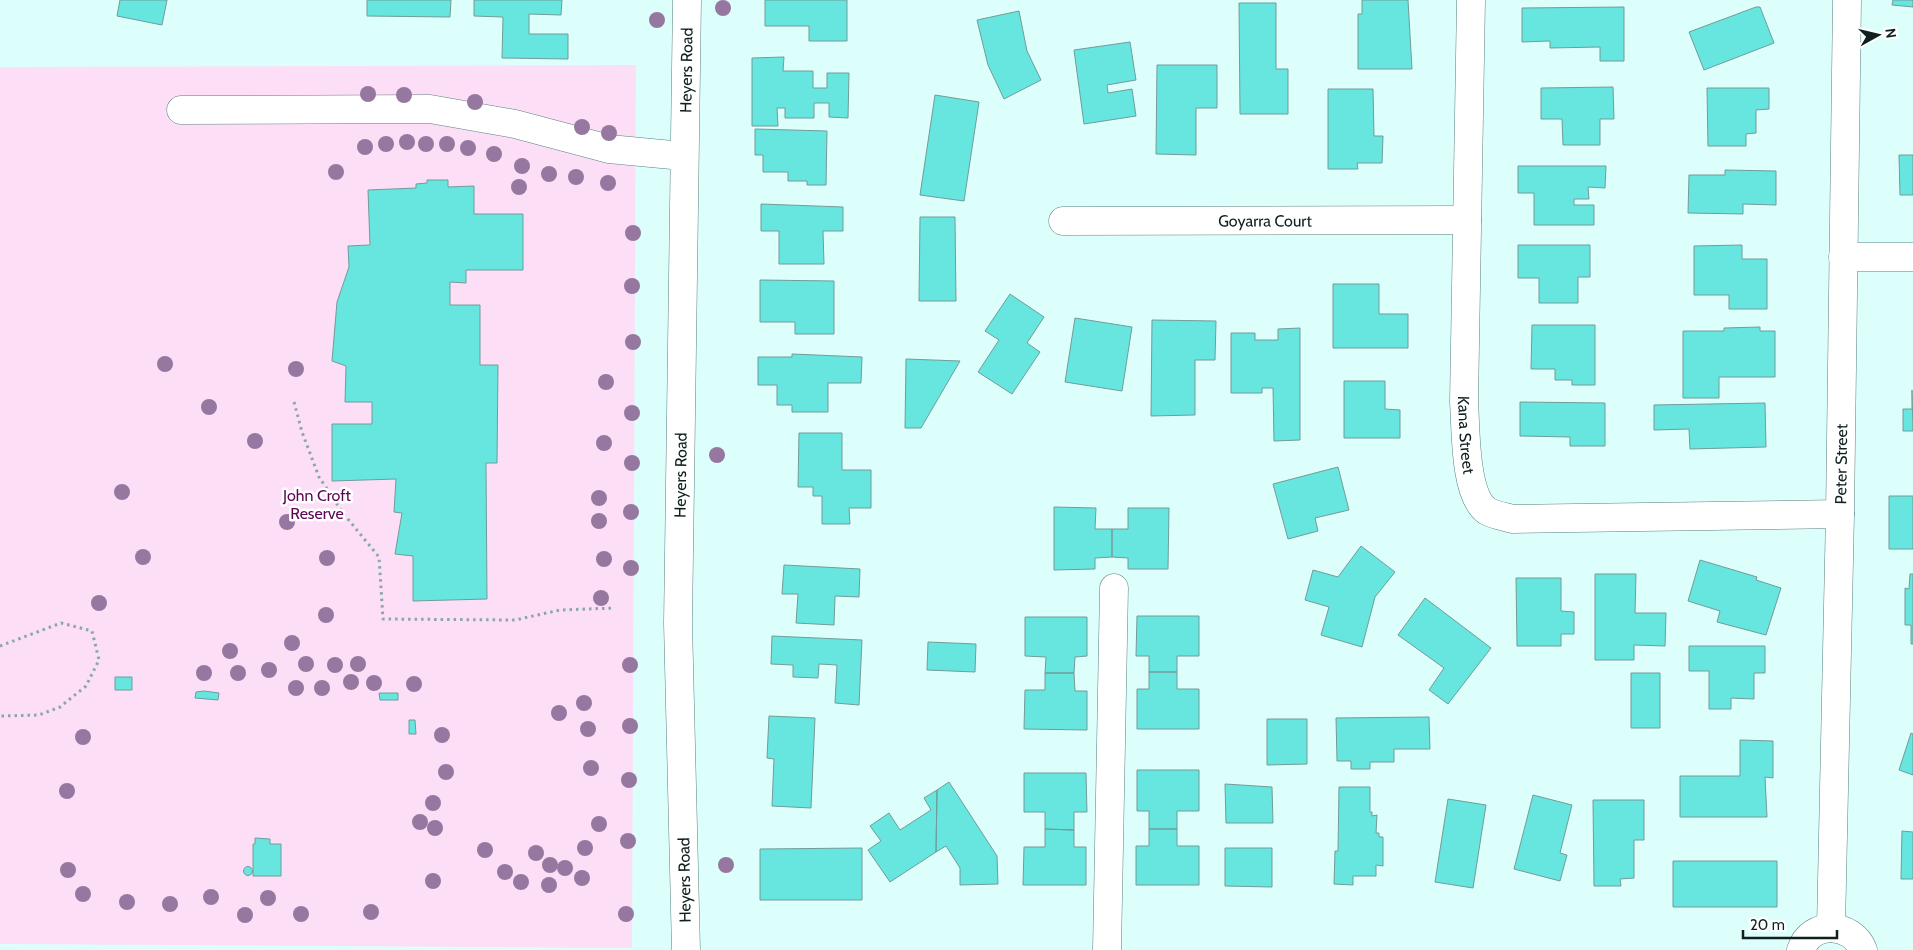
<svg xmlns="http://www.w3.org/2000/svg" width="1913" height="950" font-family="Cabin,sans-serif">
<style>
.park{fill:#fcdff6}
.building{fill:#67e5df;stroke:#729c99}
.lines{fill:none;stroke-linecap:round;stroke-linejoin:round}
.minor-casing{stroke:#59827f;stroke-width:29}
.path{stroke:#8ba7a5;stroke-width:3;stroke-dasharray:2.5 4;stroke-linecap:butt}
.minor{stroke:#fff;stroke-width:28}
.tree{fill:#9677a0}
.labels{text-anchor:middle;stroke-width:5;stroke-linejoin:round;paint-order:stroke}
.street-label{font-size:16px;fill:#0f201f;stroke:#fff}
.park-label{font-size:16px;fill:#5c0754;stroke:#fff}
</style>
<rect width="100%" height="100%" fill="#dcfffc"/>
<!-- park -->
<path class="park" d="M636,65L632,948L0,944V67Z"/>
<!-- building -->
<path class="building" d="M120,0H167L162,25L117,16Z
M367,0H451L450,17L367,16Z
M474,0H562L561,15L529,14V34H568V59L502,58L503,17L474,16Z
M765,0H847V41H809V26H765Z
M1362,0H1408L1412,69H1358V14H1362Z
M1893,0H1913V7L1892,5Z
M1239,3H1276V69H1288V114H1240Z
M1624,7V61H1600V47L1550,48V41L1522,42V8Z
M1756,7H1760L1774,43L1704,70L1689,32Z
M1019,11L1027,51L1041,80L1004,99L988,65L977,20Z
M1130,42L1136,80L1107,85L1108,93L1132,89L1136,116L1084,124L1074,50Z
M784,57L783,71H813V88H827V73H849L848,118L829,117V103H814V118H785V108H777L778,126H752V58Z
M1157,65H1217V108H1196V155L1156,154Z
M1613,87L1614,119H1600V145H1563L1562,119H1541V88Z
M1707,88H1769V109L1756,110V133L1746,134V146H1708Z
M1328,89H1373L1374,136H1383L1382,163H1357L1358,169H1328Z
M935,95L979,102L964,201L920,195Z
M755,129L827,131L826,185H807V181H788V172H763V155H755Z
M1899,155H1913V195H1900Z
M1518,166H1606L1605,188L1588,187L1589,199H1574V205H1594V225H1534V193H1518Z
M1725,170L1776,171V205L1743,204V214L1688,213L1689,175H1725Z
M427,180H448V187L474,186V214H523V270H466V283L450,282V305H480V365H498L497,463H486L487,599L413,601V556L395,554L402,513L394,512L396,479L332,481V424H372V402H345L346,366L332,361L337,302L349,267L348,246L370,245L368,190L416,188V184L427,183Z
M761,204L843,207V231H823L824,264H779V231H761Z
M920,217H955L956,301H919Z
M1518,245H1590V277H1578V303H1539V278H1518Z
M1742,245V259H1767V309H1729V295H1694V246Z
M760,280L834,281V334H795V322H760Z
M1333,284H1379V314H1408V348H1333Z
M1010,294L1044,317L1027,343L1040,352L1012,394L978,372L999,340L985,331Z
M1075,318L1132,327L1122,391L1065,382Z
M1152,320L1216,321L1215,360H1195V415L1151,416Z
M1532,325H1595V385H1572V380H1555V369H1531Z
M1760,327V331H1775V377H1719V398H1683V331H1724V328Z
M1300,328V440L1274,441L1273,388H1262V393H1231V333H1255V340H1278V329Z
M792,354L862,357L861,383H828V412H792V405H777V385H758V357H792Z
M906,359L960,361L921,428H905Z
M1344,381H1385V409L1400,410V438H1344Z
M1912,390L1913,431H1903V409H1912Z
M1520,402L1605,403V446H1570V437L1520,436Z
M1765,403L1766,447L1690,449L1689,429L1654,430V405Z
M799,433H842V470H871V508H849L850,524H822V496H813V487H798Z
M1338,467L1349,510L1315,518L1318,531L1288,539L1273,484Z
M1889,496H1913V549H1889Z
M1054,507L1096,508L1095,529H1112V557L1095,558V569L1054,570Z
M1128,508H1169L1168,569H1128V558L1112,557V529H1128Z
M1361,546L1395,572L1375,597L1362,647L1321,635L1329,607L1305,600L1313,570L1338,577Z
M1700,560L1757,577L1756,580L1781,588L1766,635L1717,622L1720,611L1688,601Z
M784,565L860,569L859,597L835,596L834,625L796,623L798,594H782Z
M1595,574H1636L1635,613H1666L1665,646L1634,645V660H1595Z
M1910,574H1913V644H1911V625H1905V588L1909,589Z
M1516,578H1561V611L1574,612V634H1561V646H1517Z
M1425,598L1491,648L1448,704L1429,690L1444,668L1398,635Z
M1137,616H1199V656H1177V672H1149V656H1136Z
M1025,617H1087V656L1075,657L1074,673H1045L1046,657L1025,656Z
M772,636L862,640L859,705L835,703L837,665L819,664L818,678L793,677V665L771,664Z
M928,642L976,644L975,672L927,670Z
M1689,646H1765V673H1754V699L1731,698V709H1709V671H1689Z
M1149,672H1177V689H1199V729H1137V689H1149Z
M1045,673H1074L1075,691H1087V730L1024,729L1025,690H1045Z
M1631,673H1660V728H1631Z
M115,677H132V690H115Z
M204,691L219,693L218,700L195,698L196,692Z
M379,693H398V700H380Z
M769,716L815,718L811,808L772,806L774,759L767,758Z
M1429,717L1430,749H1394V762H1370V769H1351V761H1337L1336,718Z
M1267,719H1307V764L1267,765Z
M409,720H415L416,734H409Z
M1911,733L1913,734V775L1899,770Z
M1740,740L1773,741V778L1765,777L1767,817H1680V776H1740Z
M1137,770H1199V811H1177V829H1149V811H1137Z
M1024,773H1086L1087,812H1074V830L1045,829V812H1024Z
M949,782L997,856L998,884L960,885V868L946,846L936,852L937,790Z
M1225,784L1272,787L1273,823H1226Z
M1339,787H1370V812H1372V816L1377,815L1376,833H1379V837H1383V866L1376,865V876H1353V885L1334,884L1335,851H1338Z
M937,790L936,852L890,882L868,850L881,841L870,826L889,813L900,830L931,810L924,798Z
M1533,795L1572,805L1560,853L1567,855L1560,881L1514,869Z
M1448,799L1486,805L1473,888L1435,882Z
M1593,800H1644V840H1634V878L1620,879L1621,886H1594Z
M1045,829L1074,830V847H1086V885H1023L1024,847H1045Z
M1149,829H1177V846H1199V885H1136V846H1149Z
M1902,831L1913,832V879H1901Z
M255,838L270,839V844H281V876H253V844H255Z
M862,848V900H760V849Z
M1225,848H1272V887L1225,886Z
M1673,861H1777V907H1673Z
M243.5 871a4.5 4.5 0 1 1 9 0a4.5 4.5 0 1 1-9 0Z"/>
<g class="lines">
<defs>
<g id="minor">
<path id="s1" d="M1471,0L1464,402C1466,428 1464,495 1487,511C1494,515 1506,517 1513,519L1840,514"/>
<path d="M181,110L430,109L515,124L609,149L683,156"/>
<path id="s2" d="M1063,221L1467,220"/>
<path d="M1843,257H1913"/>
<path id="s3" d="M1831,928L1840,514L1847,0"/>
<path id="s4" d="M686,950L678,623L687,0"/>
<path d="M1107,950L1114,588"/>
<path d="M1801,950C1811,920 1852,922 1863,950"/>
</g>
</defs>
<!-- minor casing -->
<use href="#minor" class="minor-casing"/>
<!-- path -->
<path class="path" d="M294,402L302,432L319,477L343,513L379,557L383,619L515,620L560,610L615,608
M0,646L61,623L92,631L99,660L86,686L60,707L39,715L0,716"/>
<!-- minor -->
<use href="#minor" class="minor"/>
</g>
<!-- trees -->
<g class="tree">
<circle cx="723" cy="8" r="8"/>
<circle cx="657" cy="20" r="8"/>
<circle cx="368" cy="94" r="8"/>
<circle cx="404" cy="95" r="8"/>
<circle cx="475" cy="102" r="8"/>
<circle cx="582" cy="127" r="8"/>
<circle cx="609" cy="133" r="8"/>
<circle cx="407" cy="142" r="8"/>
<circle cx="386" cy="144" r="8"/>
<circle cx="426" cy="144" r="8"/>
<circle cx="447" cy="144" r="8"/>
<circle cx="365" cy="147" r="8"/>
<circle cx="468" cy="148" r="8"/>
<circle cx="494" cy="154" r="8"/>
<circle cx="522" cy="166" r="8"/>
<circle cx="336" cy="172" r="8"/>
<circle cx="549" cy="174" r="8"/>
<circle cx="576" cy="177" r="8"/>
<circle cx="608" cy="183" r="8"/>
<circle cx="519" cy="187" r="8"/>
<circle cx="633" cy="233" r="8"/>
<circle cx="632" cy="286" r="8"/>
<circle cx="633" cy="342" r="8"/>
<circle cx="165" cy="364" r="8"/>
<circle cx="296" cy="369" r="8"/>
<circle cx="606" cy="382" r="8"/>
<circle cx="209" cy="407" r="8"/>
<circle cx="632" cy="413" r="8"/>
<circle cx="255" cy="441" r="8"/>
<circle cx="604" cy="443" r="8"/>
<circle cx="717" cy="455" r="8"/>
<circle cx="632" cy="463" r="8"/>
<circle cx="122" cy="492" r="8"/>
<circle cx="599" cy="498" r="8"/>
<circle cx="631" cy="512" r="8"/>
<circle cx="599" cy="521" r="8"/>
<circle cx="287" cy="522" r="8"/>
<circle cx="143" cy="557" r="8"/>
<circle cx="327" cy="558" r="8"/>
<circle cx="604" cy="559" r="8"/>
<circle cx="631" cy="568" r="8"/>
<circle cx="601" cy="598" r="8"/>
<circle cx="99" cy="603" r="8"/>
<circle cx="326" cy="615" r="8"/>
<circle cx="292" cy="643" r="8"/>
<circle cx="230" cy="651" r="8"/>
<circle cx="306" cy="664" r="8"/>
<circle cx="358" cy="664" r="8"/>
<circle cx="335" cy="665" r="8"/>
<circle cx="630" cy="665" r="8"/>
<circle cx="269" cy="670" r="8"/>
<circle cx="204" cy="673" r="8"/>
<circle cx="238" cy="673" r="8"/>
<circle cx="351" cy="682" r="8"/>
<circle cx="374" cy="683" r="8"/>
<circle cx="414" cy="684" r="8"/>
<circle cx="296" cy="688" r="8"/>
<circle cx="322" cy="688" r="8"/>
<circle cx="584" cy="703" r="8"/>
<circle cx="559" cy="713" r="8"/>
<circle cx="630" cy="726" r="8"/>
<circle cx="588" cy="729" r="8"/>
<circle cx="442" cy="735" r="8"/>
<circle cx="83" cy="737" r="8"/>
<circle cx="591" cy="768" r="8"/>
<circle cx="446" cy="772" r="8"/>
<circle cx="629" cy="780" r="8"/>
<circle cx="67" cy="791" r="8"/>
<circle cx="433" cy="803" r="8"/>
<circle cx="420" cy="822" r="8"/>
<circle cx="599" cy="824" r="8"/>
<circle cx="435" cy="828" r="8"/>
<circle cx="628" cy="841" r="8"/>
<circle cx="585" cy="848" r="8"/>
<circle cx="485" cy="850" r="8"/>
<circle cx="536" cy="853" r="8"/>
<circle cx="550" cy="865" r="8"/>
<circle cx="726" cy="865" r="8"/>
<circle cx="565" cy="868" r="8"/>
<circle cx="68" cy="870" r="8"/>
<circle cx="505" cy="872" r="8"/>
<circle cx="582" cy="878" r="8"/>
<circle cx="433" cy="881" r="8"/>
<circle cx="521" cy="882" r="8"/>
<circle cx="549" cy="885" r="8"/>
<circle cx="83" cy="894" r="8"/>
<circle cx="211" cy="897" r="8"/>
<circle cx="268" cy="898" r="8"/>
<circle cx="127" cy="902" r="8"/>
<circle cx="170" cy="904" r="8"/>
<circle cx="371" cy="912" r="8"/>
<circle cx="301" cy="914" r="8"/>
<circle cx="626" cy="914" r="8"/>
<circle cx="245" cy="915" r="8"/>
</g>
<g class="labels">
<!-- street labels -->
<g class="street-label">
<text dy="6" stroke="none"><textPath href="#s4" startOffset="880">Heyers Road</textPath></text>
<text dy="6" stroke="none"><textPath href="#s2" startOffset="202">Goyarra Court</textPath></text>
<text dy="6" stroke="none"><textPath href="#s1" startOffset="435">Kana Street</textPath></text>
<text dy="6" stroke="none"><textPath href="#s3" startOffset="464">Peter Street</textPath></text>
<text dy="6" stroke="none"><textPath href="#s4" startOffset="475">Heyers Road</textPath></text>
<text transform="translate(684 880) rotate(-91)" y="6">Heyers Road</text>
</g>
<!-- park labels -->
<g class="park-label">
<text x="317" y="501">John Croft<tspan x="317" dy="18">Reserve</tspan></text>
</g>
</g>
<!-- north arrow -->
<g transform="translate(1878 35) rotate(82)" stroke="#ffffff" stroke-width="4" paint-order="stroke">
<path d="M0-4L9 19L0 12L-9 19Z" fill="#0f201f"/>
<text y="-8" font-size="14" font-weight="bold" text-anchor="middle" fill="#0f201f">N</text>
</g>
<!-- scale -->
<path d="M1743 930v8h94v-8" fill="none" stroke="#0f201f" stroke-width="2.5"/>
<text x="1750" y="930" font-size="15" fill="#0f201f" stroke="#ffffff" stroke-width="4" paint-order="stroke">20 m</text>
</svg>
